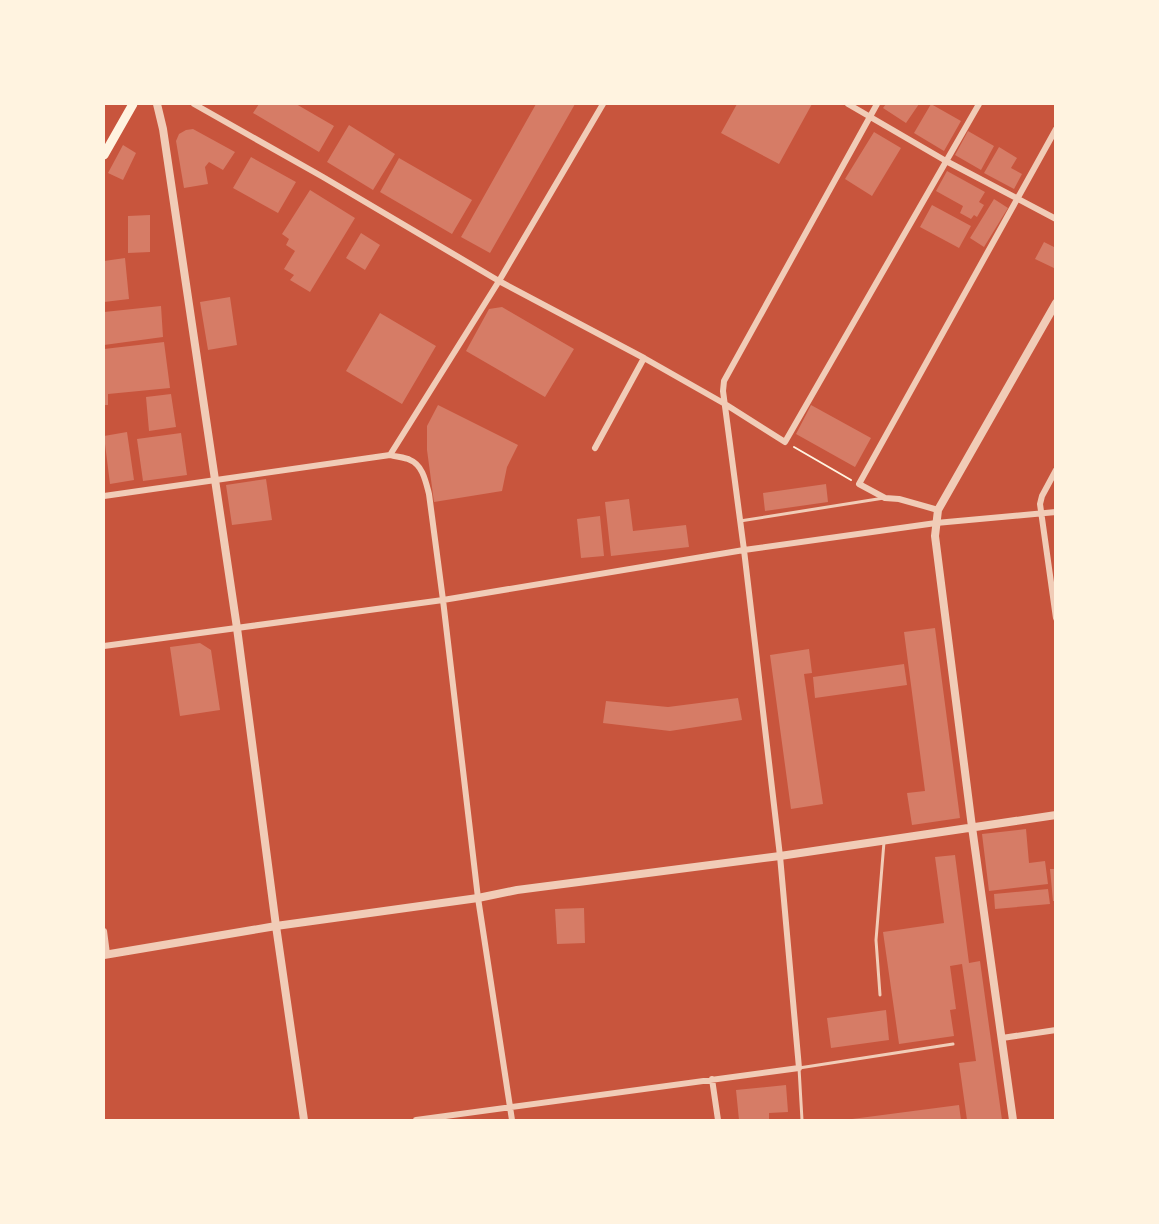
<svg xmlns="http://www.w3.org/2000/svg" width="1159" height="1224" font-family="'PT Sans',sans-serif">
<style>
.building{fill:#d67c66}
.lines{fill:none;stroke-linecap:round;stroke-linejoin:round}
.path{stroke:#fff3e0;stroke-width:2}
.service{stroke:#f1ccb7;stroke-width:3}
.minor{stroke:#f1ccb7;stroke-width:6}
.tertiary{stroke:#f1ccb7;stroke-width:8}
.secondary{stroke:#fff3e0;stroke-width:9}
</style>
<rect width="100%" height="100%" fill="#c8553d"/>
<!-- building -->
<path class="building" d="M259,104H296L334,126L319,152L253,113Z
M536,104H575L490,253L461,237Z
M737,104H812L779,164L721,133Z
M886,104H919L906,123L883,108Z
M931,104L961,121L944,151L914,133Z
M349,125L395,154L373,190L327,162Z
M193,129L235,152L223,170L209,162L205,167L208,184L184,188L176,141L179,134L186,130Z
M968,131L994,146L981,170L955,155Z
M874,132L901,148L872,196L845,179Z
M123,145L136,153L123,180L108,173Z
M999,147L1017,158L1011,168L1022,174L1014,189L984,173Z
M251,157L296,182L278,213L233,188Z
M399,158L472,200L452,234L380,192Z
M947,171L985,192L979,202L984,205L977,217L974,215L971,219L960,213L963,206L936,191Z
M310,190L355,218L310,292L290,280L294,275L284,269L295,251L286,245L289,239L282,234Z
M994,199L1008,208L984,247L970,238Z
M932,205L971,226L959,248L920,227Z
M150,215V252L128,253V216Z
M361,233L380,245L365,270L346,258Z
M1044,242L1056,248V269L1035,259Z
M125,258L129,299L104,302V261Z
M230,297L237,345L208,350L200,302Z
M161,306L163,337L104,345V312Z
M502,307L574,349L545,397L466,351L489,309Z
M380,313L436,346L402,404L346,371Z
M164,342L170,388L108,394V405H104V349Z
M171,394L176,427L149,431L146,397Z
M438,405L518,445L507,467L502,491L434,502L427,450V426Z
M811,405L871,438L855,467L796,434Z
M127,432L134,480L110,484L104,436Z
M181,433L187,475L143,481L137,439Z
M266,479L272,520L232,525L226,485Z
M826,484L828,502L765,511L763,493Z
M629,499L633,531L686,525L689,547L611,556L605,502Z
M600,516L604,556L581,558L577,519Z
M935,628L960,818L912,825L907,793L925,791L904,632Z
M200,643L211,650L220,710L180,716L170,647Z
M809,649L812,673L804,674L823,804L791,809L770,655Z
M904,664L907,685L815,698L813,677Z
M738,698L742,720L670,731L603,723L606,701L668,707Z
M1026,829L1029,863L1045,861L1048,884L989,891L982,834Z
M955,855L969,963L980,961L1002,1120H967L959,1063L976,1061L962,964L950,966L956,1009L950,1010L954,1036L899,1044L883,932L944,923L935,857Z
M1050,869H1056V901H1053Z
M1048,889L1050,904L995,909L994,894Z
M584,908L585,943L557,944L555,909Z
M886,1010L889,1040L831,1048L827,1018Z
M786,1085L788,1112L769,1113V1120H739L736,1090Z
M959,1105L961,1120H852V1119Z"/>
<g class="lines">
<!-- path -->
<path class="path" d="M794,447L851,480"/>
<!-- service -->
<path class="service" d="M740,521L884,498
M880,995L876,940L884,842
M802,1120L799,1068L953,1044"/>
<!-- minor -->
<path class="minor" d="M194,104L323,177L499,281L644,358L725,404L785,442L979,104
M848,104L946,161L1056,219
M595,448L644,358
M390,455L499,281L603,104
M1056,470L1042,496L1040,504L1056,618
M104,496L390,455C396,457 405,457 410,460C423,465 426,483 429,494L443,600L478,898L512,1120
M938,510L899,499L885,498L859,484L1056,129
M104,646L443,600L744,550L936,523L1056,512
M104,931L107,954
M1002,1038L1056,1030
M712,1079L718,1120
M416,1120L799,1068L780,856L744,550L723,391L724,381L877,104"/>
<!-- tertiary -->
<path class="tertiary" d="M157,104L163,129L237,628L276,926L304,1120
M104,955L276,926L478,898L517,890L780,856L1056,815
M1013,1120L972,827L935,536L938,510L1056,303"/>
<!-- secondary -->
<path class="secondary" d="M104,155L133,104"/>
</g>
<!-- border -->
<rect width="1159" height="1224" fill="none" stroke="#fff3e0" stroke-width="210"/>
</svg>
